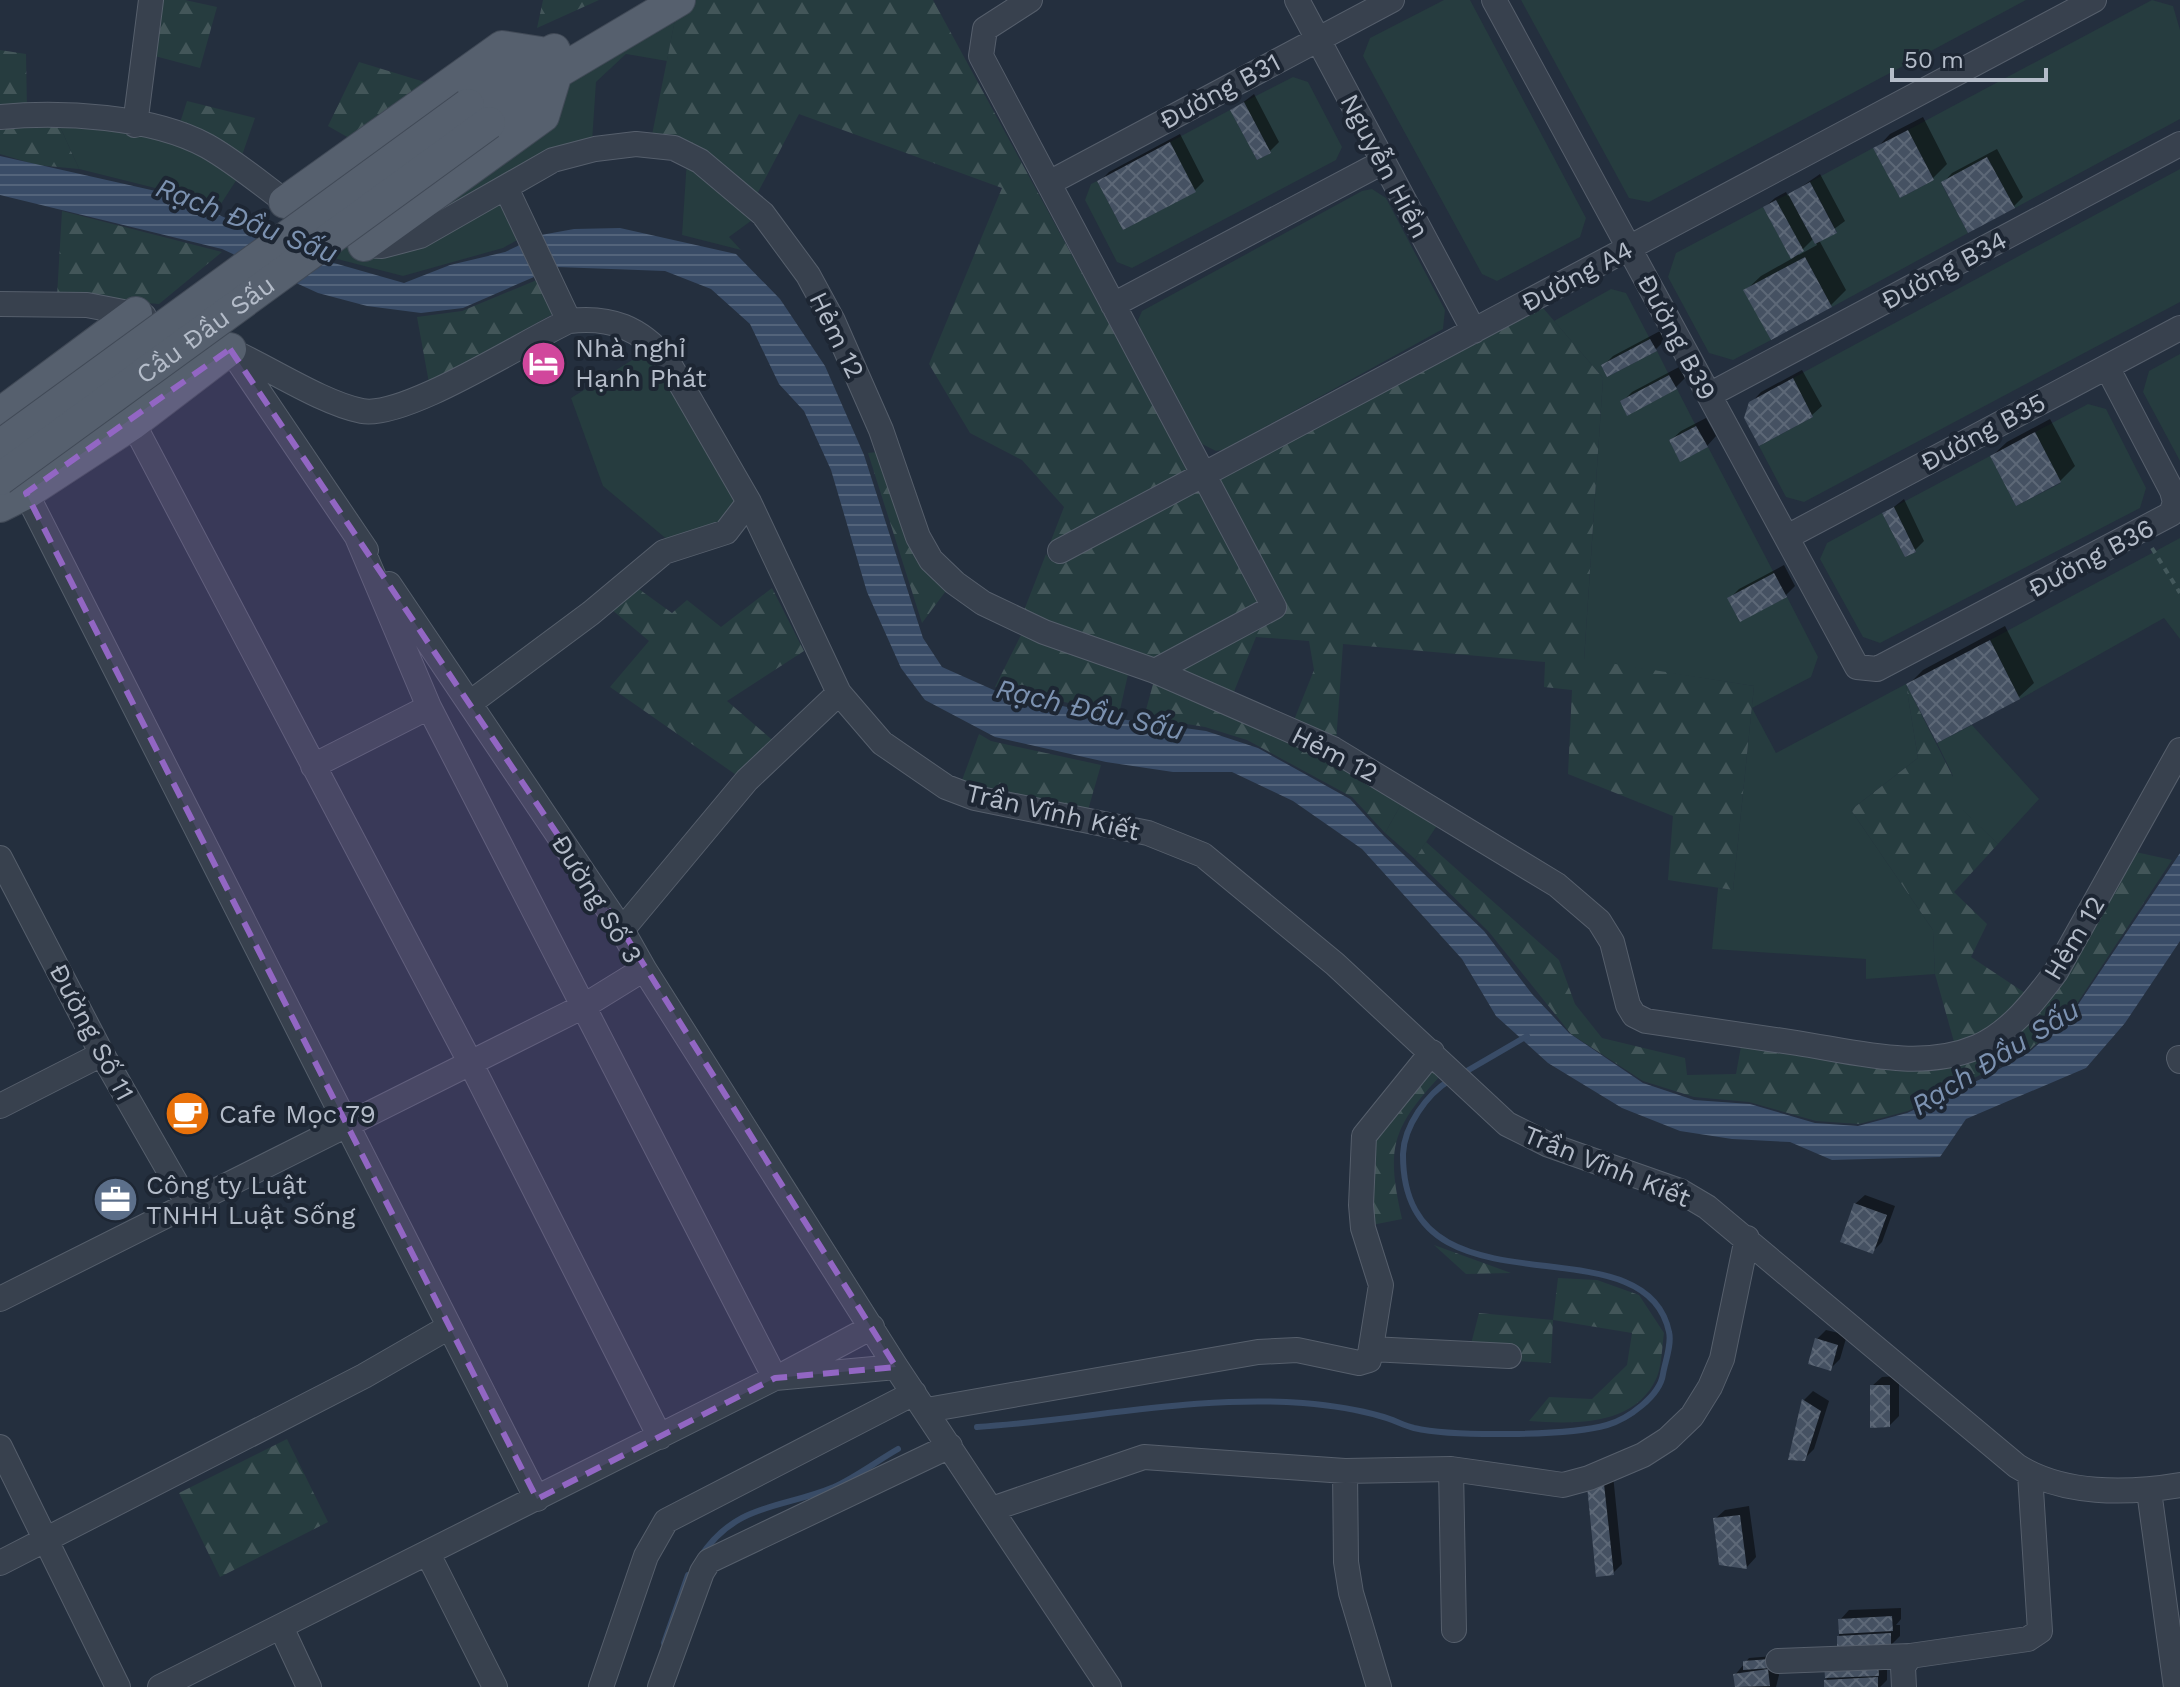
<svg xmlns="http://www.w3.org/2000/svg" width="2180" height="1687" font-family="'Work Sans',sans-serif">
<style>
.grass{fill:#263c3f}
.forest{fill:url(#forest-firs)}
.water{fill:url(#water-rules)}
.shadow{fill:#0007;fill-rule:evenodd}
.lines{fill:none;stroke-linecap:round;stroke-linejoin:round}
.stream{stroke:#394c67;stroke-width:6}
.building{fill:url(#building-cross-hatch)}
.minor-casing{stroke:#565f6c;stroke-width:26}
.major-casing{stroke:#414a57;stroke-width:34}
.path{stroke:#44595c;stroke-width:4;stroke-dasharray:6 6;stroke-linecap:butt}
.minor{stroke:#38414e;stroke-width:24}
.major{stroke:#56606e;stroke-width:32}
.major-bridge-casing{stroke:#414a57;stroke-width:34;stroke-linecap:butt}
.major-bridge{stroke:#56606e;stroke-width:32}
.marked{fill:#9266c3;fill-opacity:0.2;stroke:#9266c3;stroke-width:6;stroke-dasharray:16 10;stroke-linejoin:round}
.labels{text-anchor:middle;stroke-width:8;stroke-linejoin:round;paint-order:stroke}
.street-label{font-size:26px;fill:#b4bcc9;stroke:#1d2633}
.poi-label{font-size:26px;fill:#b4bcc9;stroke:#1d2633;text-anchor:start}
.water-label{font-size:28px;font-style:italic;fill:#7c92b1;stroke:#1d2633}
</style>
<defs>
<pattern id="forest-firs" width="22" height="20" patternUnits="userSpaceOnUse" patternTransform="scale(2)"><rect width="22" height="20" fill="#263c3f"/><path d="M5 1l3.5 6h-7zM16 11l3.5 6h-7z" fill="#435659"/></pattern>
<pattern id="water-rules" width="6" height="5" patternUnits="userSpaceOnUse" patternTransform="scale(2)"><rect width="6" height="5" fill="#394c67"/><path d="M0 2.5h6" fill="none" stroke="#53647b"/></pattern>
<pattern id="building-cross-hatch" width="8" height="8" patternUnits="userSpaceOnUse" patternTransform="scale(2)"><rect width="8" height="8" fill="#455162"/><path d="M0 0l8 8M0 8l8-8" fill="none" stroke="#5d6877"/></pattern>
</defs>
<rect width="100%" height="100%" fill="#242f3e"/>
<!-- grass -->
<path class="grass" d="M1444,0H1470L1586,218L1580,237L1497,281L1482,274L1363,56L1370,38Z
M1521,0H2026L1649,202L1629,198Z
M2152,0L2173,6L2180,30V119L2015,208L1987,157L1941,183L1968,233L1832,307L1805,257L1744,290L1771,340L1733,360L1709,353L1668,277L1676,253L1763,207L1791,258L1803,251L1776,200L1788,194L1815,244L1837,232L1810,182L1873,148L1900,198L1934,180L1908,130Z
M678,5L667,61L626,54L596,82L592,142L393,238L449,163Z
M1293,77L1308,82L1342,147L1336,160L1132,268L1117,262L1085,200L1091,184L1097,181L1123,230L1195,192L1170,142L1230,110L1257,160L1271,153L1244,102Z
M56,118L161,135L239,176L217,210L179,194L79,169Z
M687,159L759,215L729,237L741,250L682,235Z
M2180,169V302L1804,502L1786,497L1759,446L1813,417L1793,378Z
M1372,189L1386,198L1445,310L1443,329L1223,450L1216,451L1200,443L1140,328L1138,320L1142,311L1362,191Z
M502,196L521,238L503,248L403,276L306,251L345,245L380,251Z
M1611,289L1626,293L1650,339L1601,365L1607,377L1657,351L1669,375L1620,401L1627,415L1677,389L1696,426L1669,440L1680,461L1708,447L1774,573L1728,598L1739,621L1787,597L1818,657L1811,677L1752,708L1776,753L1906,684L1918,758L1851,810L1933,930L1935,974L1866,979V959L1712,949L1718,888L1733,890L1754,686L1584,660L1603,378L1554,321Z
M645,352L666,378L742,504L730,521L669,541L603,486L571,398Z
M2180,354V461L2143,392L2149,371Z
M2088,404L2106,409L2146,488L2140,508L1880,643L1863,637L1820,559L1827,543L1882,513L1905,557L1916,552L1894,507L1990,456L2016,506L2061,483L2035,432Z
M2180,538V639L2164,618L2020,699L1990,640Z
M1972,725L2039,799L1998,844L1942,791L1953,776L1937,743Z
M1405,797L1442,818L1415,859L1385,833Z"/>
<!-- forest -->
<path class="forest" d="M158,0H185L217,7L200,68L151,55Z
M543,0H599L537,28Z
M690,0H933L1190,472L1049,546L1064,507L1022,460L970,433L929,364L1002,188L799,114L755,198L651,140L678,5Z
M0,50L26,54L27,111L0,113Z
M359,62L428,83L349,138L328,126Z
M187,101L255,118L240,161L179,126Z
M56,118L79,169L37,165L0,154V121Z
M62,211L222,252L159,304L57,296Z
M544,277L558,311L429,383L417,317L462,311Z
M1543,308L1603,378L1584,659L1754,686L1733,890L1668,880L1673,816L1568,774L1572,690L1544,687L1545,662L1343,644L1336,743L1292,725L1314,670L1309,641L1256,637L1231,699L1172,673L1285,611L1218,480Z
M885,451L951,584L922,623L868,453Z
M1198,488L1263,604L1153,661L1023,613L1046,554L1051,561Z
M636,587L672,613L687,600L721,627L772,588L804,651L727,701L777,744L742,779L610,687L649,641L611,609Z
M1024,629L1129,670L1119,714L995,687Z
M1155,677L1405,797L1385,833L1352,797L1247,740L1205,727L1144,717Z
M1906,684L1953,777L1943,791L1998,844L1954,892L1987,924L1971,957L2028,995L1999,1025L1956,1049L1935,974L1933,930L1851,810L1918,758Z
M979,734L991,741L1101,765L1088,810L961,783Z
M1426,842L1559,960L1575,1004L1602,1038L1685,1058L1687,1075L1736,1074L1742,1041L1893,1063L2008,1034L2131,851L2172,860L2068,1017L2028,1051L1908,1111L1859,1124L1816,1121L1749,1102L1694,1097L1643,1081L1571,1034L1489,932L1415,859Z
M1430,1061L1441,1075C1391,1129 1386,1148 1402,1219L1367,1226L1368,1138Z
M1434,1245L1511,1273L1466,1274Z
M1558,1278L1597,1280L1639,1295L1664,1333C1662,1346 1662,1364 1657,1377C1635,1427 1574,1424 1529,1421L1549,1397L1592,1399L1627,1365L1632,1333L1553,1320L1551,1363L1517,1361L1470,1348L1479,1313L1553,1320Z
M287,1439L328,1522L220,1577L179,1493Z"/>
<!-- water -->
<path class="water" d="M0,156L178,196L306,255L404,283L450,265L505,252L541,235L574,229L620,228L736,254L780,299L825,366L864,455L923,638L942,667L996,691L1120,719L1206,731L1258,748L1350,799L1383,835L1484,931L1532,994L1569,1033L1643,1083L1694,1100L1750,1104L1815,1123L1858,1126L1907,1113L1983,1078L2028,1053L2069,1018L2180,853V941L2125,1023L2086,1068L1966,1119L1940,1157L1832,1160L1790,1142L1732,1139L1680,1131L1622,1108L1548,1063L1496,1016L1462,959L1362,849L1293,801L1232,772H1173L1106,762L995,737L925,700L901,668L867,592L831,470L804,411L779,384L750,324L711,289L665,271L557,267L463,308L421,313L367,306L318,293L222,249L0,195Z"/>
<!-- shadow -->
<path class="shadow" d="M1254,94L1279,142L1270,151L1233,110Z
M1923,117L1947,164L1933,178L1876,149L1890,134Z
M1180,134L1204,181L1195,190L1100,181L1109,172Z
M1997,149L2023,197L2014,206L1943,183L1952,173Z
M1820,174L1845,221L1819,240L1846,290L1831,305L1771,337L1746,290L1761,276L1793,258L1765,207L1775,198L1786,192L1788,196ZM1814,238L1817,245L1799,255L1798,254Z
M1660,331L1665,340L1656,349L1603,366L1613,356Z
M1679,367L1685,378L1676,387L1622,402L1632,392Z
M1802,370L1822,406L1812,415L1751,403L1761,392Z
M1706,418L1716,436L1707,446L1671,440L1681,431Z
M2050,419L2075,466L2060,481L1992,456L2007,442Z
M1904,499L1924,541L1915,550L1885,514Z
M1784,565L1795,586L1786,595L1730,598L1739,589Z
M2005,626L2034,683L2019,697L1908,685L1923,670Z
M1865,1195L1895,1206L1882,1242L1872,1252L1855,1204Z
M1826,1330L1847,1335L1840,1359L1830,1369L1817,1339Z
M1899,1376V1416L1890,1425L1872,1386L1882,1377Z
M1813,1391L1829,1401L1814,1449L1804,1459V1400Z
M1613,1475L1622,1564L1613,1573L1589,1486Z
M1749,1506L1756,1557L1747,1567L1715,1519L1725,1510Z
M1901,1608V1619L1896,1625H1900V1636L1890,1646L1839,1637L1840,1620L1849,1610Z
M1887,1652V1680L1880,1687H1827L1826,1664Z
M1774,1656L1779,1675L1776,1687H1737L1735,1675L1749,1658Z"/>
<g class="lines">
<!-- stream -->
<path class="stream" d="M1460,1075L1527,1036
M977,1427C1087,1420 1192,1395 1303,1403C1327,1405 1356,1409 1380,1416C1392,1419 1403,1425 1414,1428C1454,1437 1569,1436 1607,1425C1628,1419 1660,1396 1663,1374C1665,1362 1672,1344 1669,1332C1645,1215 1402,1326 1403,1154C1404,1126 1427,1094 1450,1080
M701,1556C737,1502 782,1509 834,1487C856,1477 877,1461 898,1449
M664,1643L688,1575"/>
</g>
<!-- building -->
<path class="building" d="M1244,102L1271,153L1257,160L1230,110Z
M1908,130L1934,180L1900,198L1873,148Z
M1170,142L1196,192L1123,230L1097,181Z
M1987,157L2015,208L1968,233L1941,182Z
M1810,182L1837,233L1815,244L1788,194Z
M1776,200L1804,251L1791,259L1763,207Z
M1805,257L1832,307L1771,340L1743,290Z
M1650,339L1657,351L1607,377L1601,365Z
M1669,375L1677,389L1627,416L1620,401Z
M1793,378L1813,417L1759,446L1744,418L1749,402Z
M1696,426L1708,447L1680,462L1669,440Z
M2035,432L2061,482L2016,506L1990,456Z
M1894,507L1916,552L1905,557L1882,513Z
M1774,573L1787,597L1740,622L1727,598Z
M1990,640L2020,699L1937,743L1906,684Z
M1854,1203L1887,1215L1873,1254L1840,1242Z
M1815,1338L1838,1345L1831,1371L1808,1364Z
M1870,1385H1890V1427L1870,1428Z
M1802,1399L1821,1411L1805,1461L1788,1460Z
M1604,1484L1614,1575L1596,1577L1587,1486Z
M1740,1515L1747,1569L1719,1565L1713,1518Z
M1892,1616L1893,1631L1839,1634L1838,1619Z
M1891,1633V1648L1837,1651V1636Z
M1770,1659L1771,1668L1743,1670V1661Z
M1878,1661L1879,1676L1825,1678L1824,1663Z
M1768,1669L1770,1686L1735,1687L1733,1674Z
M1878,1677V1687H1824V1680Z"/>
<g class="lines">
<defs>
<path id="minor" d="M1030,0L985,29L981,56L1274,607L1155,671
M1297,0L1474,331
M1494,0L1857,667L1877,669L2171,514L2175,502L2172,491L2107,367
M0,117C61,111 152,116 207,146C239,164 268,190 298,211
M135,125L151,0
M1049,183L1392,0
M506,188L569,321
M362,245L382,246L420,236L553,160L595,149L636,144L674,148L700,161L763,214L808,275L833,321L881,430L918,537L931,560L955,583L983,603L1044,632L1155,671L1333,749L1557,885L1599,921L1612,942L1628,1005L1634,1015L1646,1021C1696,1028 1746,1036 1797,1043C1855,1052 1920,1071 1977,1047C2010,1033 2035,1000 2056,972L2180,750
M0,304L87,305L144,316
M1113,305L1383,162
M216,344C259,361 320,403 362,411C405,419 523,342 569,321C611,316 640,328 667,360L749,502L839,693L882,743L946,787L975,798L1148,833L1203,855L1335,964L1507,1124L1549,1145L1680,1191L1707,1207L2017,1466C2063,1495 2127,1494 2180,1485
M232,352L366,550
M1709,395L2180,144
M133,423L470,1062L660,1437
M26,493L537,1499
M1787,537L2180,328
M1060,551L2094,0
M470,703L591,613L664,552L726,532L749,502
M313,766L429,707
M0,858L102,1054L188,1204
M622,930L747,780L839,693
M644,969L896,1367L1109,1687
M2179,1058L2180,1061
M0,1106L102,1054
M0,1299L584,1006L644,969L622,930L389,584
M1371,1349L1509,1356
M788,1372L872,1327
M775,1378L896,1367
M927,1410L1258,1352L1297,1350L1359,1363L1369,1360L1381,1285L1363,1228L1361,1205L1364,1136L1432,1052
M0,1447L118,1687
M1451,1469L1454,1630
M1345,1471L1346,1562L1351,1593L1379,1687
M2149,1491L2176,1687
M992,1509L1144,1457L1345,1471L1451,1469L1563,1485L1589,1478L1643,1455L1668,1439L1692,1416L1710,1387L1722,1359L1747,1238
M428,1554L495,1687
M0,1563L364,1376L449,1327
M281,1627L309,1687
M1778,1661L1910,1656
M160,1687L775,1378L429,707L357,537
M601,1687L646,1556L666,1521L914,1393
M660,1687L702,1572L709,1561L950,1446
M1904,1687L1903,1667L1910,1656L2028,1639L2040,1631L2030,1474"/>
<path id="major" d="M468,105L554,50
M489,123L556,73L679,0
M285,202L502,47L547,54
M364,245L543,116L556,73
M0,414L136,313
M0,506L26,493L133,423L230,349"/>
</defs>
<!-- minor casing -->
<use href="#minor" class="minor-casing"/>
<!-- major casing -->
<use href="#major" class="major-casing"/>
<!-- path -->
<path class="path" d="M2152,548L2180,593"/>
<!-- minor -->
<use href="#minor" class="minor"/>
<!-- major -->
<use href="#major" class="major"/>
<defs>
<g id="major-bridge">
<path d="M0,446L468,105"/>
<path id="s1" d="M0,479L489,123"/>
</g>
</defs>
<!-- major-bridge casing -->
<use href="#major-bridge" class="major-bridge-casing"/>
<!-- major-bridge -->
<use href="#major-bridge" class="major-bridge"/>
</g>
<!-- marked area -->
<path class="marked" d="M230,349L622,930L896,1367L775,1378L537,1499L26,493Z"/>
<!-- icons -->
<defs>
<symbol id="hotel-disc" viewBox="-11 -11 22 22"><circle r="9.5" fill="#d1479c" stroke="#1d2633"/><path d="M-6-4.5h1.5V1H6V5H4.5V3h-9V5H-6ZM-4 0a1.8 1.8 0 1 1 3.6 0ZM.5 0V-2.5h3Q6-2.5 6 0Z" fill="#fff"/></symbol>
<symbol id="cafe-disc" viewBox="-11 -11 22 22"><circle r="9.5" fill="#e8710a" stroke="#1d2633"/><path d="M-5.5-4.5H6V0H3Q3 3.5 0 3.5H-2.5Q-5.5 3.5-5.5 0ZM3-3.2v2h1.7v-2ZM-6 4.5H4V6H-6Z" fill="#fff"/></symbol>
<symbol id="office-disc" viewBox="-11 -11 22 22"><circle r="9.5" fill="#5c6f8a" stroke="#1d2633"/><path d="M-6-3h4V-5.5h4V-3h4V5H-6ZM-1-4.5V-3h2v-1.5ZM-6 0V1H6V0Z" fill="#fff"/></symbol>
</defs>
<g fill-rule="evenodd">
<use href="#hotel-disc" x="518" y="338" width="51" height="51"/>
<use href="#cafe-disc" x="162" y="1088" width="51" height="51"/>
<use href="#office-disc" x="90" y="1174" width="51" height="51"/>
</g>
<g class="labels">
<!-- street labels -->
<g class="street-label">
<text transform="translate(1220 91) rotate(-28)" y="9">Đường B31</text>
<text transform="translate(1385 166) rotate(62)" y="9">Nguyễn Hiền</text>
<text transform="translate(1944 270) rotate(-28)" y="9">Đường B34</text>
<text transform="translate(1577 276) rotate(-28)" y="9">Đường A4</text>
<text dy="9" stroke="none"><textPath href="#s1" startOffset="254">Cầu Đầu Sấu</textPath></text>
<text transform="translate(837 335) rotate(64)" y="9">Hẻm 12</text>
<text transform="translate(1677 337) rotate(62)" y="9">Đường B39</text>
<text transform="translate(1983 432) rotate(-28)" y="9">Đường B35</text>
<text transform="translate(2091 558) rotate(-28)" y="9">Đường B36</text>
<text transform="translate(1335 754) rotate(27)" y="9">Hẻm 12</text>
<text transform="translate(1053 812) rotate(13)" y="9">Trần Vĩnh Kiết</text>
<text transform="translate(597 899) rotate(58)" y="9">Đường Số 3</text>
<text transform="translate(2074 938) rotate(-59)" y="9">Hẻm 12</text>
<text transform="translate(92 1032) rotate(62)" y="9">Đường Số 11</text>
<text transform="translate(1607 1166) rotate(22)" y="9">Trần Vĩnh Kiết</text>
</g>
<!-- poi labels -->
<g class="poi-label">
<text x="575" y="357">Nhà nghỉ<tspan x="575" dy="30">Hạnh Phát</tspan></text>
<text x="219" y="1123">Cafe Mọc 79</text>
<text x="146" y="1194">Công ty Luật<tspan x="146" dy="30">TNHH Luật Sống</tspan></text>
</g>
<!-- water labels -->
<g class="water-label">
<text transform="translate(247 220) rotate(21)" y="10">Rạch Đầu Sấu</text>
<text transform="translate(1090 709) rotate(13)" y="10">Rạch Đầu Sấu</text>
<text transform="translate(1995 1057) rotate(-32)" y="10">Rạch Đầu Sấu</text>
</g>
</g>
<!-- scale -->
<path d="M1892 68v12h154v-12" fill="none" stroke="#b4bcc9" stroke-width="4"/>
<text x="1904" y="68" font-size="24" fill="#b4bcc9" stroke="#1d2633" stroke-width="6" paint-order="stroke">50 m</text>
</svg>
